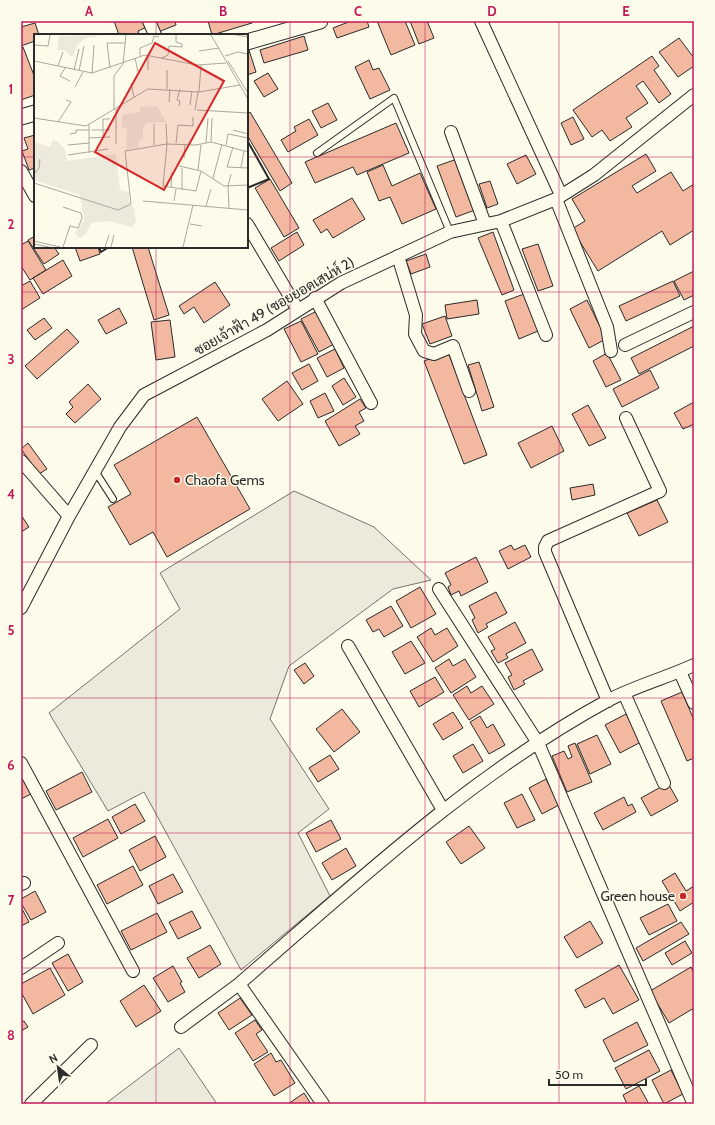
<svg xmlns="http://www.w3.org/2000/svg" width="715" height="1125" font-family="Cabin,Sarabun,sans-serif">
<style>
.green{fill:#ecebdb;stroke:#74746e}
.building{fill:#f2b8a0;stroke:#2b2b2b}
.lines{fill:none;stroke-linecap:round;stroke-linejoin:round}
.service-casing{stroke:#2b2b2b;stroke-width:8}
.minor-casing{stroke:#2b2b2b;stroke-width:14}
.tertiary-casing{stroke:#2b2b2b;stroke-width:17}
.service{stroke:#fdfbea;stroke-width:6}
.minor{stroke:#fdfbea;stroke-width:12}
.tertiary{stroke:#fdfbea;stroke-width:15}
.wall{stroke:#2b2b2b;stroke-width:2}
.grid{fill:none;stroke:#c2185b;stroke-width:1;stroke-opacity:0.55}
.poi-dot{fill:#c62828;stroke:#fdfbea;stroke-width:1.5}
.labels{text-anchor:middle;stroke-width:3;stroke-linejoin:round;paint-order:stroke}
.street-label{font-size:14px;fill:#2b2b2b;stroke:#fdfbea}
.poi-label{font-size:14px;fill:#2b2b2b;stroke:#fdfbea;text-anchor:start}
.inset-road{fill:none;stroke:#a9a89e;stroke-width:1}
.view{fill:#d62828;fill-opacity:0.15;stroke:#d62828;stroke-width:2}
.inset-edge{fill:none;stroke:#2b2b2b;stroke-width:2}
.neatline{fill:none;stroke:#c2185b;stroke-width:1.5}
.grid-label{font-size:13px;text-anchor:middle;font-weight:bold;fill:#c2185b}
</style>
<rect width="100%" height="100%" fill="#fdfbea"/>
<!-- green -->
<path class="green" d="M294,491L374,527L431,580L393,589L289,666L270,719L329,809L298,833L330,896L241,970L144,792L108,811L49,713L180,609L160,573Z
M179,1048L217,1104H105Z"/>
<!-- building -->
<path class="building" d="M114,21H145L147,27L138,31L139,35H119Z
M153,21H175L176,25L158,32Z
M208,21H252V23L212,35Z
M351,21H367L369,27L337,38L333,28Z
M377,21H405L415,45L391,55Z
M410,21H427L434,38L419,44Z
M35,23L39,35H35V41L21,46V27Z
M304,36L308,50L264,63L260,50Z
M679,38L694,58V66L678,77L659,52Z
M23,47L35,78V95L21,100V48Z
M249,50L256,72L247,75V51Z
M652,56L659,66L654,70L671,94L659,103L643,81L636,86L648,103L626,118L632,127L610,141L602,130L592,137L573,110Z
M369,60L373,70L379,68L390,90L370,99L355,67Z
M268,73L278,89L264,97L254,81Z
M328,103L337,120L321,128L312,111Z
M250,112L292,183L280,191L247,135V114Z
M573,117L584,139L571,145L561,123Z
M309,119L318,135L288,152L281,140L296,131L294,127Z
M396,123L409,153L357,175L353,167L315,183L305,162Z
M35,135V168L29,170L22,151L28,149L24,138Z
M646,154L656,171L632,186L637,193L671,172L683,191L694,184V230L670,245L662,231L598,271L572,229L585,221L572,199Z
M526,155L536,174L517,184L507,164Z
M457,159L475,210L456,217L437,166Z
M383,165L392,186L420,173L436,209L402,224L390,197L379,201L367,172Z
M270,179L299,228L284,237L255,188Z
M490,181L498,204L487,208L479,184Z
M352,198L365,219L333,238L327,229L321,233L313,220Z
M297,232L304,245L279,261L271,248Z
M493,232L514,290L502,295L478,238Z
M35,236V247H54L59,254L44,264L28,240Z
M28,241L46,270L30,280L21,266V245Z
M538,244L553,286L538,291L522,249Z
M75,247H98L100,254L80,261Z
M132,247H148L169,315L154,320Z
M426,254L430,267L411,274L406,261Z
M63,260L72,276L43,294L33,278Z
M694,271V295L684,300L674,281Z
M30,281L40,298L21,310V286Z
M673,281L680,296L626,321L619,306Z
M215,282L230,305L204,323L194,307L184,314L179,306Z
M524,294L538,331L519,339L505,301Z
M477,300L479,314L447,319L445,305Z
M587,300L606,339L589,348L570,309Z
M119,308L127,323L106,334L98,320Z
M317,311L334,344L319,352L301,319Z
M445,316L452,336L430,344L422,324Z
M44,318L52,328L35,340L27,330Z
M170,320L175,357L156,360L151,322Z
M301,321L318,354L301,362L284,329Z
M694,326V346L639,374L631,358Z
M67,329L79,342L37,379L25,366Z
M335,349L344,368L327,377L317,358Z
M448,352L487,455L464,464L424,361Z
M607,353L621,380L606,387L593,361Z
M479,362L494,407L482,411L468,365Z
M309,364L318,381L302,390L292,373Z
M650,370L659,388L622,407L613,389Z
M344,378L356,397L343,405L332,386Z
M287,381L303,404L278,421L262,399Z
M88,384L101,399L75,423L66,414L73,407L69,402Z
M325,393L334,411L318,418L310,401Z
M360,399L366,408L359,412L364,421L355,426L360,434L339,446L325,421Z
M694,402V424L683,429L674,413Z
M588,405L606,438L589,446L572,414Z
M197,417L250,509L167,557L153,532L130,545L108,507L131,494L114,465Z
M552,426L564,451L531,468L518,443Z
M28,443L47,469L39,474L21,449Z
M593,484L595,495L572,500L570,488Z
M657,500L668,522L639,536L627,513Z
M21,515L29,527L21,532Z
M511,545L514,550L525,545L531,557L508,569L499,551Z
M476,557L488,582L461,596L459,591L451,595L448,587L451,585L445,573Z
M420,587L436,614L411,628L396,601Z
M496,592L507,613L486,624L488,627L478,633L472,620L475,618L469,606Z
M391,606L403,626L384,637L379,629L373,632L366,620Z
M515,622L526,643L506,654L508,658L498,663L491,651L495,649L488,637Z
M431,628L435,635L447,628L458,646L433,662L417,637Z
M411,641L425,663L405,674L392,652Z
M532,649L543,670L523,681L525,684L514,690L508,677L512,675L505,663Z
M449,659L453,666L465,659L476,677L451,693L435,668Z
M305,663L314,676L304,684L294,670Z
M435,677L444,692L419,707L410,691Z
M467,686L471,693L482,686L494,704L469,720L453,695Z
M682,692L694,720V758L687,761L661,701Z
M342,709L360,732L334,752L316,729Z
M453,712L463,728L443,740L433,724Z
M626,714L641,742L620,753L605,725Z
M480,716L487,728L493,724L505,745L489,754L470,722Z
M597,735L611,764L590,774L577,744Z
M575,743L592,782L567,792L552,756L564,751L568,759L572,757L568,746Z
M473,744L483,761L463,773L453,756Z
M330,755L339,769L318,782L309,768Z
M82,772L92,792L56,810L46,791Z
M21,775L31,794L21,799Z
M546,779L559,805L542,814L529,788Z
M668,783L678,801L651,816L641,798Z
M522,794L535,820L517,828L504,803Z
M624,797L628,806L632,804L636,812L603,830L594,813Z
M135,804L145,821L121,834L112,817Z
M108,819L118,838L83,857L73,838Z
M331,820L341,839L316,852L306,833Z
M469,826L485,848L461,864L446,842Z
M155,836L166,857L140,871L129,850Z
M346,848L356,866L332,880L322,863Z
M133,866L143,885L107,904L97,885Z
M675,873L686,891L694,886V902L680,911L662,881Z
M173,874L183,892L158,904L149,886Z
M35,891L46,912L31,920L21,903V899Z
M668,904L677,921L649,935L640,918Z
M21,907L29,922L21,926Z
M192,911L201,928L178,939L169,922Z
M157,913L167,932L131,950L121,931Z
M590,921L603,943L577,958L564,937Z
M681,922L689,934L643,961L636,948Z
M685,941L692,953L672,965L665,953Z
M210,945L221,964L199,978L187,958Z
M68,954L83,982L68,991L52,963Z
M619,965L639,1000L613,1014L604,998L585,1008L575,990Z
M173,966L182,982L180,983L185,992L168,1002L153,978Z
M691,967L694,973V1008L669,1023L650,991Z
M50,968L65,995L33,1014L21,992V984Z
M144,985L161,1011L136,1027L120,1001Z
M240,998L252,1015L229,1030L218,1013Z
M255,1020L262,1030L256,1034L268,1052L253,1061L235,1033Z
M24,1021L28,1027L21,1031V1022Z
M637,1022L648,1045L614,1062L603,1040Z
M649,1050L660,1071L626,1089L615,1068Z
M271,1053L276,1062L281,1060L295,1083L274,1096L254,1064Z
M671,1070L683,1094L664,1104L652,1080Z
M639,1086L649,1104H627L623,1095Z
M304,1093L311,1104H288Z"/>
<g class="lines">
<defs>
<path id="service" d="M317,153L394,98L450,232
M95,471L113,499"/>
<path id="minor" d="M149,21L155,35
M481,21L561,195
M451,132L485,224
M21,171L35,196
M556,199L607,327L611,351
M501,221L546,335
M247,224L298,310
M398,256L416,315L415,334L424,351L434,354L453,346L469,391
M315,298L371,403
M625,345L694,312
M21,461L69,516
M439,589L538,743L692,1100L694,1099
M21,608L69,516L120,427L144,395L267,330L341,283L450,232L501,221L556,199L594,175L694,95
M348,646L443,810
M680,672L694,703
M624,693L664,783
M608,701L545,552V547L548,541L660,491L626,418
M21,763L133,971
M21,884L24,883
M21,968L58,943
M181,1027L239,984
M31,1104L91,1045
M323,1104L239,984C356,883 471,775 607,701C635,686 666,678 694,665"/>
<path id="tertiary" d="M247,42L320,21
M21,117L35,113"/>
</defs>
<!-- service casing -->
<use href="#service" class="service-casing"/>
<!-- minor casing -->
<use href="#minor" class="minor-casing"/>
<!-- tertiary casing -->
<use href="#tertiary" class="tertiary-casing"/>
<!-- service -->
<use href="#service" class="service"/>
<!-- minor -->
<use href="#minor" class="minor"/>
<!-- tertiary -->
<use href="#tertiary" class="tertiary"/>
<!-- wall -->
<path class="wall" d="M247,140L269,179L247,188
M99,247L101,252L109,247"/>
</g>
<!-- grid -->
<path class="grid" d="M156,21V35M290,21V1104M425,21V1104M559,21V1104M21,157H35M247,157H694M156,247V1104M21,292H694M21,427H694M21,562H694M21,698H694M21,833H694M21,968H694"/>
<!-- markers -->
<g class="poi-dot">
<circle cx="177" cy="480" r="4"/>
<circle cx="683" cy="896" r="4"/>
</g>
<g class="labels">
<!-- street labels -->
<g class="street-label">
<text transform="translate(274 306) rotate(-30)" y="5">ซอยเจ้าฟ้า 49 (ซอยยอดเสน่ห์ 2)</text>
</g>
<!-- poi labels -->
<g class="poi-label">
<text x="185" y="485">Chaofa Gems</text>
<text x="675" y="901" text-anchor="end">Green house</text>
</g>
</g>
<!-- overview -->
<g transform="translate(34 34)">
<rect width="214" height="214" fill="#fdfbea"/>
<path d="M70,1L52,4L43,11L39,22H36L31,16H23L25,2ZM123,72L132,88L113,89L109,93V105L105,106V113L92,116L93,94L88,93V81L106,78V73ZM0,102L1,108L6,110L16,113L19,106L24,108L31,115L33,127L82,120L86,156L95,158V167L100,174L102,187L98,193L74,187L57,189L52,200L46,204L43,202L41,199L50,186L46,161L0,146Z" fill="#ecebdb"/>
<path class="inset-road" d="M177,1L214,65M202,1L214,3M0,11L14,12L16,1M165,17L185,14M114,21V36M106,22V14L118,9L120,2L125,3M191,22L204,18L214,20M101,24L104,38M128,24L134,21L135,12L148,13V10L142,8V1M0,27L58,39L111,21L163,31L192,29M194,27L214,59M24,32L29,18M31,34L26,42L36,47M76,34L73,9H91M40,36L45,15M133,36V55M45,37L50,12M58,39L60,11M97,49L100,63M41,53L49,38M165,58L167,31M135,68L136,55M156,71L158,57M145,72L146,67L143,66L146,55M80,76V42L89,30L92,1M161,76L164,58M163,76L214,79M0,84L52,92L114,55L165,58L206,51M24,88L37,68L32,66M120,90V111M132,90L133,110L129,152L162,157L167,137M55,91V119M58,96H76M199,96L214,100M36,100L42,99V96H55M55,104L76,103M69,104V85H76M177,108L178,84M142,109L144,91L159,92V83M172,109L174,84M82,110V74M34,111L55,109M192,111L194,100L214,104M199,113L193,133L214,134M34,121L74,115M150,124L151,110M145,132L167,137L190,152L214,151M207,133L210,117M164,136L167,111M0,140L5,134L6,125M179,144L188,110M0,149L84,176L97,170L91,117L133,110L162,111L177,108L214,118M137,154L138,138M148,156V134M109,167L214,176M140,167L142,155M172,172L177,155M29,173L47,179L48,184L44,194L36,192L29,213M195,174L194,152L197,140M156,190L168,192M0,207L26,213M0,210L15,213M71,213L75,201M77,213L80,201M149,213L159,171"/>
<path class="view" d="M121,9L190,47L130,156L61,118Z"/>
<rect width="214" height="214" class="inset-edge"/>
</g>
<!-- border -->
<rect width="715" height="1125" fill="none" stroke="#fdfbea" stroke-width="44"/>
<!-- north arrow -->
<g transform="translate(58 1067) rotate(331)" stroke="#fdfbea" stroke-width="3" paint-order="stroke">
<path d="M0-3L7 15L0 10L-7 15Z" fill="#2b2b2b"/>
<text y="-6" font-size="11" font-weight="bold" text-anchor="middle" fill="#2b2b2b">N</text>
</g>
<!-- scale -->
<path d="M549 1079v6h97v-6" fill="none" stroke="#2b2b2b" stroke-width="2"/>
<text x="555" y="1079" font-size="12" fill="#2b2b2b" stroke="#fdfbea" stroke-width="3" paint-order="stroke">50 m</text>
<rect x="22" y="22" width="671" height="1081" class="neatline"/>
<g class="grid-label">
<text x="89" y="16">A</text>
<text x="223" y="16">B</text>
<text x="358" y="16">C</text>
<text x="492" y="16">D</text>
<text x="626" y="16">E</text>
<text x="11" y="94">1</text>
<text x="11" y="229">2</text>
<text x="11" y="364">3</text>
<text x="11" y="499">4</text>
<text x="11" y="635">5</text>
<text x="11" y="770">6</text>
<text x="11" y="905">7</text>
<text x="11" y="1040">8</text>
</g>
</svg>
